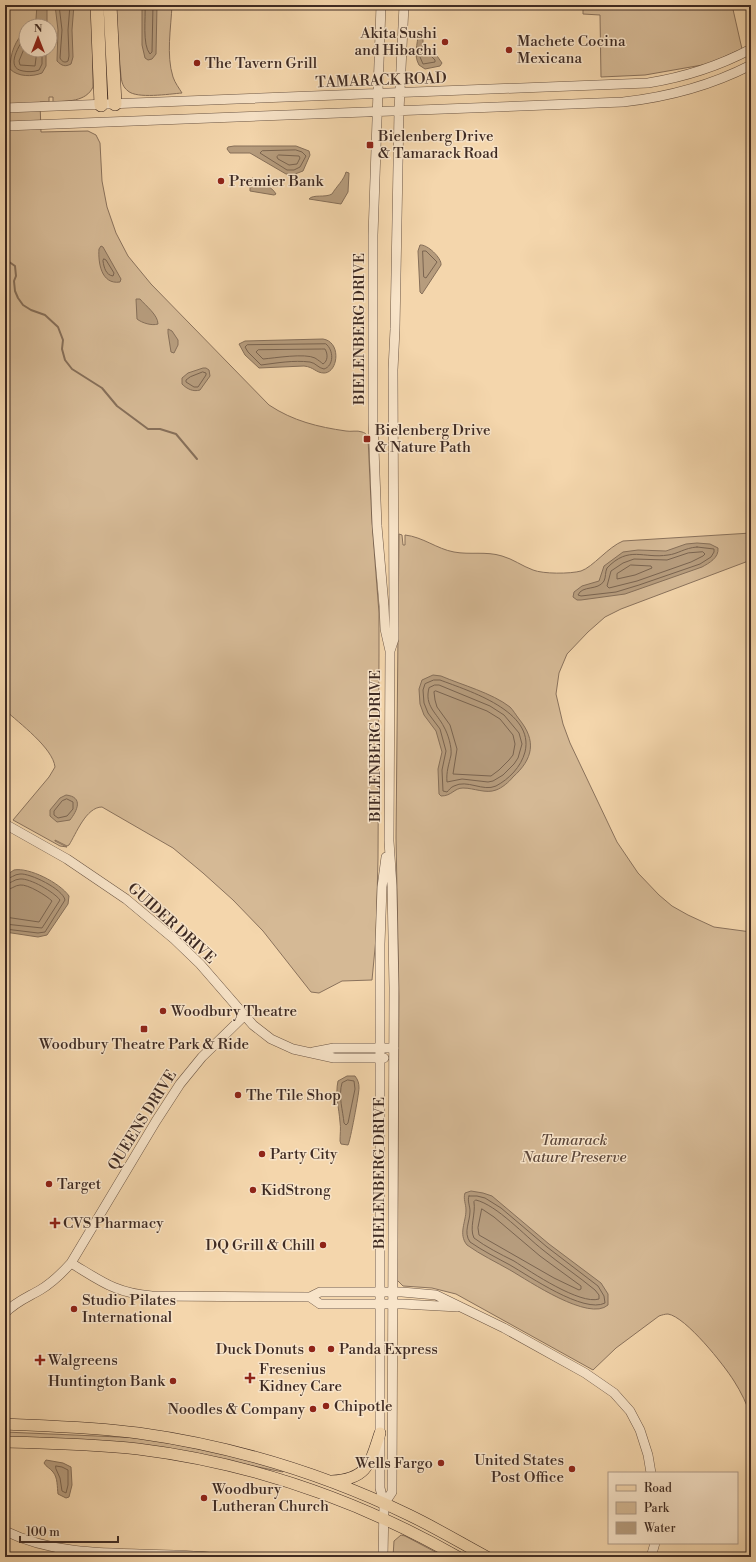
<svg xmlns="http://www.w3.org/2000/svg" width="756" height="1562" font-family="'Libre Bodoni',serif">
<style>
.green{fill:#d5b995;stroke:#8a725c;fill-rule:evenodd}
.water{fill:#b69c7d;stroke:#866f59}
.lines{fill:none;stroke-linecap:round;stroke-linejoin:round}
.shore{stroke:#7a6450;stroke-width:1}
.stream{stroke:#866f59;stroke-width:2}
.minor-casing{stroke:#6c5645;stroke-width:10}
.major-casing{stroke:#3f2b23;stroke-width:12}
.highway-casing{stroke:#3f2b23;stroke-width:14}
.minor{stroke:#f8e4c9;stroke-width:9}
.major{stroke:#f4d6ac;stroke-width:11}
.highway{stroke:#f4d6ac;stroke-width:13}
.poi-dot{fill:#8f2418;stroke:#f8e4c9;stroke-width:1.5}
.labels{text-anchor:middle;stroke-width:3;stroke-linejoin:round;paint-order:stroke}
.poi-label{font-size:15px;fill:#3f2b23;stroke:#f8e4c9;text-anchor:start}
.street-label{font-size:15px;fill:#3f2b23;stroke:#f8e4c9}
.park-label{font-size:15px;font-style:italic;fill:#5d473a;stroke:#f8e4c9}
</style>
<rect width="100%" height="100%" fill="#f4d6ac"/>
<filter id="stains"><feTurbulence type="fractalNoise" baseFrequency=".005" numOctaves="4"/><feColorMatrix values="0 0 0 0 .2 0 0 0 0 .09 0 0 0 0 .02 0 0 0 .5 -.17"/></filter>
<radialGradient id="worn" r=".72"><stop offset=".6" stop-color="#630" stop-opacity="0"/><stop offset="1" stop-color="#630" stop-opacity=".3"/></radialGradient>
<!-- green -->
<path class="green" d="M5,5H92L93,87C86,102 67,101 53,102V97H49V102H40L41,132L88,131L96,135L100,143L102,181L107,207L116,233L128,256L151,284L269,405C293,421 318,427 346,431C351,432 357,430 362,432C366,433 367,435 368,438L372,523L379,613V654L378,859L376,938L372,980L342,981L319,993L311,992L263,931L233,900L203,873L173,848L102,807C86,807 76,834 69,845L67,846L55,840V841L67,847L60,846L13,820L49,777L55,767C53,748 19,723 5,710ZM26,26H50V50H26Z
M115,5H172C171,28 166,55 173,77C175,83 179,88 182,93C169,94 137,99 128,91C123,87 122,83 121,77Z
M583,5H732L742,49L708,64L645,75L601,77L600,15L583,14Z
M751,533V560L621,609L605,617L588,632L567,654L559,673L556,694L563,724L570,743L617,842L638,873L659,895L672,906L688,915L714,927L751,932V1417C747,1404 741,1392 734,1381C724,1365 686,1317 668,1314C665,1314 662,1315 659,1316L616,1348L593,1370L456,1294L432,1288L403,1286L397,1280L399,997L396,838L399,534L402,535L403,545H405V535C423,537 437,549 454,552C470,555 486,551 502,556C513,559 522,566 533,570C543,574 570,574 581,571C593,567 608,547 623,541Z
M5,1432L142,1438L221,1453L284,1470L283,1472L233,1462L5,1437Z
M401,1535L405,1536L445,1557H393L394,1541Z"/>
<!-- water -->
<path class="water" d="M37,5H47V26H30L36,19Z
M55,5H74L72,30L73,57L71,64C65,67 62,66 57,61L58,30Z
M142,5H157L156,54L152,59L148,60L145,58L142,45Z
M26,30V50H46V66L42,73C32,77 18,77 10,69C10,54 15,40 26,30Z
M419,32H423V46L435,53L442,63L440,66L425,69L419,65C413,54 418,45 418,33Z
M234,146H296L309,151L310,155L303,171L295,174H286L250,153H230L227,149L228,147Z
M346,172L349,173L348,192L341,204L309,199C313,194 325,198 332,194C336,187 344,180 346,172Z
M252,178C260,180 272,187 276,194L274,195L250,191V181Z
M420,245C427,244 442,258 441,265L422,294L420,292L418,251Z
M101,246L103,247L121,279L120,282C101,285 98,262 99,249Z
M136,299H140C146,306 158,315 158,324C152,326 142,323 137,319Z
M168,329L172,331L178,340V345L174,353L171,352L168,333Z
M323,339C342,342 338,373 324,373C316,373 314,367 304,366L259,368L245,355L239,344L245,341Z
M203,368H206L209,370L210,376L200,390C193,392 187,389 182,384V378L188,373Z
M697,543L710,544L718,548C719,558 709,563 702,567L625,594L581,600H577L573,597L574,592L582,586L599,581L604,566L623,552L638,550L666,551L686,544Z
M433,675L441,676C462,685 492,693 510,707C513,710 516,715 519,719C537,741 533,759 513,777C509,782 502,788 496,790C486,794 474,788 463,788C454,788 452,796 441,796L439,794L438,769L442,752L436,731L424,715L420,704L419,689L422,680Z
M66,795C84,797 77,811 70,820L57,822L50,816V810L60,798Z
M14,870C29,867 60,883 69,896L68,904L47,935L38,937L5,932V876Z
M347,1076H355C358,1080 359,1083 359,1088C359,1094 350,1142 348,1145L341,1144L340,1141C340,1135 341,1128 340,1122C339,1108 335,1095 338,1081Z
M471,1191L483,1193L492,1196L549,1244L601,1283L608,1294V1305C589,1322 529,1281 510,1270C496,1262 481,1255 467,1245C458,1234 466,1222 466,1210C466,1204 463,1199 465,1193Z
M46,1460L63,1463L71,1467L72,1485L69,1497L66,1498L58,1494C57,1487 58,1478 53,1472C50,1468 46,1467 44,1463Z"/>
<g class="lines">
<!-- shore -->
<path class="shore" d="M59,5L62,30L60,58C62,62 65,63 68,61L69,56L68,30L70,5
M145,5C146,17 142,45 150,54L152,52L153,5
M26,35C20,44 4,68 23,71C28,72 34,72 39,70L42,64V50
M26,44L19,61L20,65L35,66L37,50
M420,50L428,53L435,60V62L423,64L420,57Z
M296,150L302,152L306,156L300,167L294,170H287L260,153L262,151Z
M279,155L299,156L300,158L297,164L289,165L278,159L277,157Z
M423,251H426L437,262L426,278L424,277Z
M104,259L106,260L114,273L113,276C106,275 104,268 103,261Z
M326,344C334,350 334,366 324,369C318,368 316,363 310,362C293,360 277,363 261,365L248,352L245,347L247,345Z
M322,349H325C328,354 328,361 323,364C321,362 318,360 315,358C305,353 275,358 263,359L256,352L258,350Z
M203,372L206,373V375L198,387H194L186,382V380L190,377Z
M697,547L714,549V552L711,557L700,564L639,585L616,592L581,596L578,595C582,585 598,591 604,581C606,577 605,572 607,568C629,545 643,559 668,555C678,554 684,548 697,547Z
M703,552L705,554L703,556L691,562L637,581L609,588L607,586L611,571L623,563L634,559L667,560L688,553Z
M631,565L651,566L652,568L635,575L617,579V574Z
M434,680H440C469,691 535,711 525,752C521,767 509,779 496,786C483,792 467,779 454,786C451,787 449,790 447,792L443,791L442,770L446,751L440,729L428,713L424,703L423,690L425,684Z
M435,685H439L490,706L504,715L519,733L522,744L518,758L514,764L503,775L493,781L488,782L462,779L447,782C446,772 449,764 451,755C452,747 448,734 444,727C437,713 424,706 429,688Z
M436,691L487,711L500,719L513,735L515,744L513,755L509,760L499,770L491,776L453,774L457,749L450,725L437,707L435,700L434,692Z
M67,799L73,802V809L67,816L58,818L54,815V811L62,801Z
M5,879C11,879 14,874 20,874C30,873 63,889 65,900L45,932L38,933L5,929
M5,884C11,884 14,879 20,879C30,878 54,892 60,900L42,928L5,924
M5,890C11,890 15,885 20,885C28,884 47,896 52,901L39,922L5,917
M348,1080L354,1081L355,1089L348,1123L346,1125L344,1123C343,1111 338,1096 342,1083Z
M469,1196H477L485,1198L501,1208L547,1247L598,1286L604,1296L605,1303C584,1314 529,1276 510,1265C497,1258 483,1251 470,1242C463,1232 470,1222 470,1211C470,1206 467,1200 469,1196Z
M476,1200C497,1205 525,1236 543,1250C560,1264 578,1276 595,1290L599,1295V1299C580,1305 531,1272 514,1261C500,1254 486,1247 474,1238C469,1228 476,1214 474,1202Z
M482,1209L494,1217L540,1256L581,1286V1289L579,1290L554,1278L479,1235L478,1228Z
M56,1466L62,1467L68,1470V1485L66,1493L62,1491L60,1478L56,1469Z"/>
<!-- stream -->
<path class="stream" d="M5,259L15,266L16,276L14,281L15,291L18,298L23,305L31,310L45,315L58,327L63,340L62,349L65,360L72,369L102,388L117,406L148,429H160L176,434L197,459"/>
<defs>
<path id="minor" d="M381,5L373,235V423L377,526L384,606L385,629L390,651
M5,108L648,83C685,77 719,66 751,49
M5,126L623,102C668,97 710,86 751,65
M5,824L67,859L126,899L174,939L200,964L253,1025L271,1039L293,1049L334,1058H384
M313,1052L334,1048H394
M71,1263C101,1281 115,1293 152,1296L310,1297L320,1292H402L436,1295L504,1328L585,1373L614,1393L630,1411L640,1430L648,1455L651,1473
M310,1297L320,1304H403L458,1307
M5,1313C15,1302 28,1297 40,1290C52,1283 62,1273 71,1263L156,1121L180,1084L202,1057L245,1015
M384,1504L392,1492L394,988L392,886L389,841L390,651L394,639V627L393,370L395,329L399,111L404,5
M5,1531C69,1562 140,1550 209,1557
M383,1557L384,1504L380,1488V944L382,887L386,857
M651,1557L655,1543"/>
<path id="major" d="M5,1424C50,1426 94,1427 138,1433C232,1446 324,1474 409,1515C436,1528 461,1543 487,1557
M5,1442C50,1443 94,1444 138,1449C251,1463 360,1501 458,1557
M332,1481C368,1479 370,1463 380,1433"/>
<path id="highway" d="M97,5L101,105
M110,5L115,104"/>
</defs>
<!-- minor casing -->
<use href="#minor" class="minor-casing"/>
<!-- major casing -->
<use href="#major" class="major-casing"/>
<!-- highway casing -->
<use href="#highway" class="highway-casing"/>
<!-- minor -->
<use href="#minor" class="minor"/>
<!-- major -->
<use href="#major" class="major"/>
<!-- highway -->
<use href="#highway" class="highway"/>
</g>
<!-- markers -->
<g class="poi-dot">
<circle cx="445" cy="42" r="4"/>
<circle cx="509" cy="50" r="4"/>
<circle cx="197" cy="63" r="4"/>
<rect x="366" y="141" width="8" height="8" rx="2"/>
<circle cx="221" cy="181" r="4"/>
<rect x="363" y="435" width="8" height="8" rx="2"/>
<circle cx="163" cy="1011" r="4"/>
<rect x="140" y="1025" width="8" height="8" rx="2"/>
<circle cx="238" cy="1095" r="4"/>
<circle cx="262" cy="1154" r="4"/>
<circle cx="49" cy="1184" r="4"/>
<circle cx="253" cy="1190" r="4"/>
<path d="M53 1217h4v4h4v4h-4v4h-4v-4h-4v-4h4z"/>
<circle cx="323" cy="1245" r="4"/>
<circle cx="74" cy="1309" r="4"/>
<circle cx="312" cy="1349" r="4"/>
<circle cx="331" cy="1349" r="4"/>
<path d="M38 1354h4v4h4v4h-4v4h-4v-4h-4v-4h4z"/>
<path d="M248 1372h4v4h4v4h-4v4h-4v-4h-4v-4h4z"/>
<circle cx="173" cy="1381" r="4"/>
<circle cx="326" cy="1406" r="4"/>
<circle cx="313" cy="1409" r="4"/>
<circle cx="441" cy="1463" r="4"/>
<circle cx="572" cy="1469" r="4"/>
<circle cx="204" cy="1498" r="4"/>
</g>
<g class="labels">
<!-- poi labels -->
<g class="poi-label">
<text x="437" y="38" text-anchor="end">Akita Sushi<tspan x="437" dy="17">and Hibachi</tspan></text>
<text x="517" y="46">Machete Cocina<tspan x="517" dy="17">Mexicana</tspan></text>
<text x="205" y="68">The Tavern Grill</text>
<text x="378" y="141">Bielenberg Drive<tspan x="378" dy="17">&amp; Tamarack Road</tspan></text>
<text x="229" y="186">Premier Bank</text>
<text x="375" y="435">Bielenberg Drive<tspan x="375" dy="17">&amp; Nature Path</tspan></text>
<text x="171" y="1016">Woodbury Theatre</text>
<text x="144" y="1049" text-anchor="middle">Woodbury Theatre Park &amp; Ride</text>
<text x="246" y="1100">The Tile Shop</text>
<text x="270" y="1159">Party City</text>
<text x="57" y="1189">Target</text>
<text x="261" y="1195">KidStrong</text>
<text x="63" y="1228">CVS Pharmacy</text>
<text x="315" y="1250" text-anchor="end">DQ Grill &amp; Chill</text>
<text x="82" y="1305">Studio Pilates<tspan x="82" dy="17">International</tspan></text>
<text x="304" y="1354" text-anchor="end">Duck Donuts</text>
<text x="339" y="1354">Panda Express</text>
<text x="48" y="1365">Walgreens</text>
<text x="259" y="1374">Fresenius<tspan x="259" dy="17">Kidney Care</tspan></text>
<text x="165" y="1386" text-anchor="end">Huntington Bank</text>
<text x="334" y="1411">Chipotle</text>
<text x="305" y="1414" text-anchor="end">Noodles &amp; Company</text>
<text x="564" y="1465" text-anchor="end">United States<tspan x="564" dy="17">Post Office</tspan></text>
<text x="433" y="1468" text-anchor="end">Wells Fargo</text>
<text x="212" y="1494">Woodbury<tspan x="212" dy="17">Lutheran Church</tspan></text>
</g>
<!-- street labels -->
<g class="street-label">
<text transform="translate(381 80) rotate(-2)" y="5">TAMARACK ROAD</text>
<text transform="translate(359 329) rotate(-90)" y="5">BIELENBERG DRIVE</text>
<text transform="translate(375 746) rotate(-90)" y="5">BIELENBERG DRIVE</text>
<text transform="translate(172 923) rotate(42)" y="5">GUIDER DRIVE</text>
<text transform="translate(142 1120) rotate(-58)" y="5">QUEENS DRIVE</text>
<text transform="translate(379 1173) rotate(-90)" y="5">BIELENBERG DRIVE</text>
</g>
<!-- park labels -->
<g class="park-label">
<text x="574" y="1145">Tamarack<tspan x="574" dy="17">Nature Preserve</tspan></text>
</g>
</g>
<!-- margin -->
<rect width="756" height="1562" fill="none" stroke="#f4d6ac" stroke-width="20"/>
<rect x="6" y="6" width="744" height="1550" fill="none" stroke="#3f2b23" stroke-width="2"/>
<rect x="10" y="10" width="736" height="1542" fill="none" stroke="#3f2b23"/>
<!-- legend -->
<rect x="608" y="1472" width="130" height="72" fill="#f8e4c9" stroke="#ae9a87"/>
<rect x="616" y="1485" width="20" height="6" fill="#f4d6ac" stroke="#ae9a87"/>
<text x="644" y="1492" font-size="12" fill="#3f2b23">Road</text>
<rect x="616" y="1502" width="20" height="12" fill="#d5b995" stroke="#ae9a87"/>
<text x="644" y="1512" font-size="12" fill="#3f2b23">Park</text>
<rect x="616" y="1522" width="20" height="12" fill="#b69c7d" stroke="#ae9a87"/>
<text x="644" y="1532" font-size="12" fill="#3f2b23">Water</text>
<!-- north arrow -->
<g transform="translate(38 38)"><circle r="19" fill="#f8e4c9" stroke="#ae9a87"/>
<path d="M0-3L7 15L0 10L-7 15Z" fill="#8f2418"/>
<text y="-6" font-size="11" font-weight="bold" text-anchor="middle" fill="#3f2b23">N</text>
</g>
<!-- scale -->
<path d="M20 1536v6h98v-6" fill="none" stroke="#3f2b23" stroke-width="2"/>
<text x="26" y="1536" font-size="12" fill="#3f2b23" stroke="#f8e4c9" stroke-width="3" paint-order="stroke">100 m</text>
<rect width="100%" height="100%" filter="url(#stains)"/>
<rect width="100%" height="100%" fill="url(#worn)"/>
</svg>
